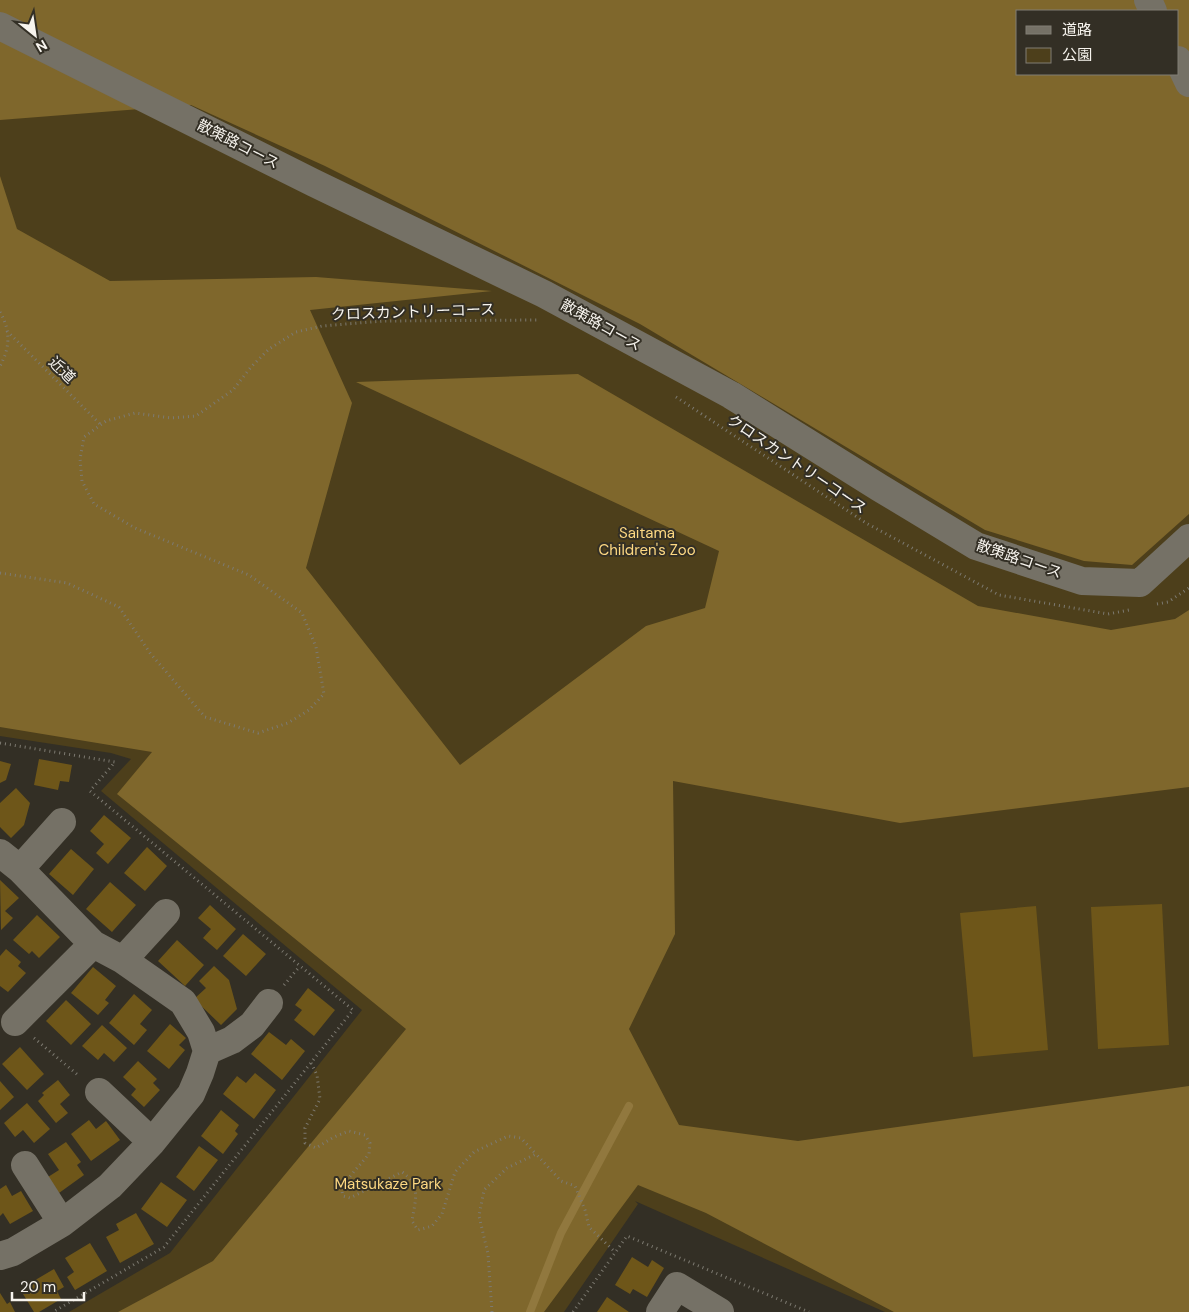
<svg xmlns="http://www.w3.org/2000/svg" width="1189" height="1312" font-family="'DM Sans','Noto Sans JP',sans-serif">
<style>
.green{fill:#4d3f1b;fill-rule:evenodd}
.forest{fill:#7f672c;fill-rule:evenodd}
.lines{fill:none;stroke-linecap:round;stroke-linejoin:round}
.stream{stroke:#91783e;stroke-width:8}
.building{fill:#6e5619}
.path{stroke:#7d7a71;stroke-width:3;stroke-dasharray:1 4;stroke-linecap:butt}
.minor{stroke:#757166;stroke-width:28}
.labels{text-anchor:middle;stroke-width:4;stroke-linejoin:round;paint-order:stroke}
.street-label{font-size:15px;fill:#f7f4ee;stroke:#332f25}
.park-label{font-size:15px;fill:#fdd882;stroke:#332f25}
</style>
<rect width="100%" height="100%" fill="#332f25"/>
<!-- green -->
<path class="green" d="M0,0H1189V1312H885L635,1201L638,1204L564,1312H69L170,1253L362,1010L101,791L131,759L111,753L0,736ZM1018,11H1178V74H1018Z"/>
<!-- forest -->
<path class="forest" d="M0,0H1189V514L1132,565L1084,561L985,530L640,324L325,166L191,105L0,120ZM1018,11H1178V74H1018Z
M0,176L17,229L110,281L316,277L492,291L310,310L352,403L306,568L460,765L646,626L705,608L719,551L356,382L578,374L978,606L1111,630L1175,619L1189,610V787L900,823L673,781L675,934L629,1029L679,1125L798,1141L1189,1086V1312H894L706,1213L638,1185L544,1312H118L213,1261L406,1029L117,794L152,752L0,727Z"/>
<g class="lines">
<!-- stream -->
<path class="stream" d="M530,1312L561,1233L629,1106"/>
</g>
<!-- building -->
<path class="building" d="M39,759L72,765L69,782L60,781L58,790L34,785Z
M0,761L11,764L6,780L0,783Z
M16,788L30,803L24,825L11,838L0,827V803Z
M104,815L131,838L108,864L96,853L104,844L90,831Z
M147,847L167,866L145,891L124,873Z
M71,849L94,869L73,895L49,874Z
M0,880L19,898L5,911L13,918L1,930Z
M110,882L136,905L112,932L86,909Z
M1162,904L1169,1045L1098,1049L1091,907Z
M210,905L236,929L217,950L203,938L211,929L198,918Z
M1036,906L1048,1050L973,1057L960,913Z
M37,915L60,937L39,958L32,951L29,954L13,940Z
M243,934L266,954L246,976L223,956Z
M177,940L204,965L185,986L158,961Z
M6,949L21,962L18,966L26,973L8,992L0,986V956Z
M214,966L229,980L237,1009L221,1025L194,999L206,988L199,981Z
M93,967L116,986L105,1000L109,1003L98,1015L71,993Z
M308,988L335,1010L314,1036L294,1020L302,1010L295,1005Z
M134,994L152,1010L140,1024L147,1030L134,1045L109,1023Z
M66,1000L91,1024L71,1045L46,1021Z
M170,1024L186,1038L179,1045L185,1050L169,1069L147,1051Z
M102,1025L127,1048L114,1062L104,1053L98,1060L82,1046Z
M269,1032L286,1045L291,1039L305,1051L282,1080L251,1054Z
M20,1047L44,1074L27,1090L2,1064Z
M138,1061L157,1079L153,1083L160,1090L144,1107L131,1095L136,1089L123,1077Z
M255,1073L276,1090L254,1119L223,1094L237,1076L246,1083Z
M58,1080L70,1095L60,1104L68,1113L56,1123L38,1101L44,1095L42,1093Z
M0,1081L14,1097L0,1110Z
M27,1103L50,1129L34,1143L23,1130L15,1137L4,1123Z
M221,1110L239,1125L235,1131L238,1134L223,1154L201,1136Z
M89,1120L96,1129L106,1121L120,1140L91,1161L71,1134Z
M66,1142L81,1162L77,1165L84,1175L59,1193L48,1177L59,1170L48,1154Z
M199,1146L218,1160L194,1191L176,1177Z
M161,1182L187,1200L167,1227L141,1209Z
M6,1185L12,1196L21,1191L33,1211L10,1224L3,1213L0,1216V1189Z
M136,1213L154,1244L120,1263L106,1237L119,1230L116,1224Z
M90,1243L107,1271L75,1290L67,1277L74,1272L65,1258Z
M632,1257L648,1267L652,1260L664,1268L647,1297L633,1289L630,1294L615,1285Z
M54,1269L64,1287L57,1291L61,1299L39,1312H34L20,1289Z
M0,1293L7,1304L10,1302L15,1312H0Z
M607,1297L629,1312H597Z"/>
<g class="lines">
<!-- path -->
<path class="path" d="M0,312C11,331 10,348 0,366
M7,331L101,425
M676,397L866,523L999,595L1108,614L1129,610
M0,573L67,583L119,607L150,653L205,717L258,733L288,723L309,710L324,694L316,647L302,613L249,575L135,528L94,504L82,481L80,459L84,437L106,421L135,413L171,418L196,416L233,390L251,367L269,349L296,332L322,326L383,321L537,320
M1157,604L1168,602L1189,588
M0,743L115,762L90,791L353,1010L164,1247L53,1312
M284,985L300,966
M34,1038L79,1076
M311,1063L317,1075L320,1099L305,1128V1143L316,1148L334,1137L349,1131L365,1135L370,1143L369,1154L341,1187L343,1196L350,1198L402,1172C422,1186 415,1200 412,1221L418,1230L432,1226L442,1214L455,1172L474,1152L508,1136L521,1138L536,1154
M492,1312L488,1254L479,1216L484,1190L507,1168L536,1154L561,1181L575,1186L585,1210L589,1227L615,1252
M573,1312L627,1236L809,1312"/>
<!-- minor -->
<path class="minor" d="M1148,0L1153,11
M0,26L314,183L544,294L731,395L880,488L976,546L1082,581L1140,583L1189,538
M1178,60L1189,83
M0,853L20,869L93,944L123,960L183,1002L201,1032L207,1051L200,1073L191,1094L152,1142L110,1186L62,1223L13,1252L0,1256
M20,869L62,822
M123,960L166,913
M15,1022L93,944
M207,1051L232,1040L252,1025L269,1003
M99,1092L152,1142
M25,1165L62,1223
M660,1312L677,1286L720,1312"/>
</g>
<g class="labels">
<!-- street labels -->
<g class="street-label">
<text transform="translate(238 144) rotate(27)" y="5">散策路コース</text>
<text transform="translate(413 312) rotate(-2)" y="5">クロスカントリーコース</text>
<text transform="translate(601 325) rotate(29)" y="5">散策路コース</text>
<text transform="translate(62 370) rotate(45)" y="5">近道</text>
<text transform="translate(797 464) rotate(34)" y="5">クロスカントリーコース</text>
<text transform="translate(1019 559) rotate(19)" y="5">散策路コース</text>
</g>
<!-- park labels -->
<g class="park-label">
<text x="647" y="538">Saitama<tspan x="647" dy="17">Children's Zoo</tspan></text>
<text x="388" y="1189">Matsukaze Park</text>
</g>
</g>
<!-- legend -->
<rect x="1016" y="10" width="162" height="65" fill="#332f25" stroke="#817e75"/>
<rect x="1026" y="26" width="25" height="8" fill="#757166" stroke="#817e75"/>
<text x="1062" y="35" font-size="15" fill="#f7f4ee">道路</text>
<rect x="1026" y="48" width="25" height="15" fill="#4d3f1b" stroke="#817e75"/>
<text x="1062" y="60" font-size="15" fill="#f7f4ee">公園</text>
<!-- north arrow -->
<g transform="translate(35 35) rotate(150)" stroke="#332f25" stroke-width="4" paint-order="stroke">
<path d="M0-4L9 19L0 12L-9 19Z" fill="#f7f4ee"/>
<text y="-8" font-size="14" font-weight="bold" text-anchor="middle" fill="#f7f4ee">N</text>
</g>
<!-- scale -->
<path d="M12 1292v8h72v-8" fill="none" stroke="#f7f4ee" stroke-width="2.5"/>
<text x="20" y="1292" font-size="15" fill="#f7f4ee" stroke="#332f25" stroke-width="4" paint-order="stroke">20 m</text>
</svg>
